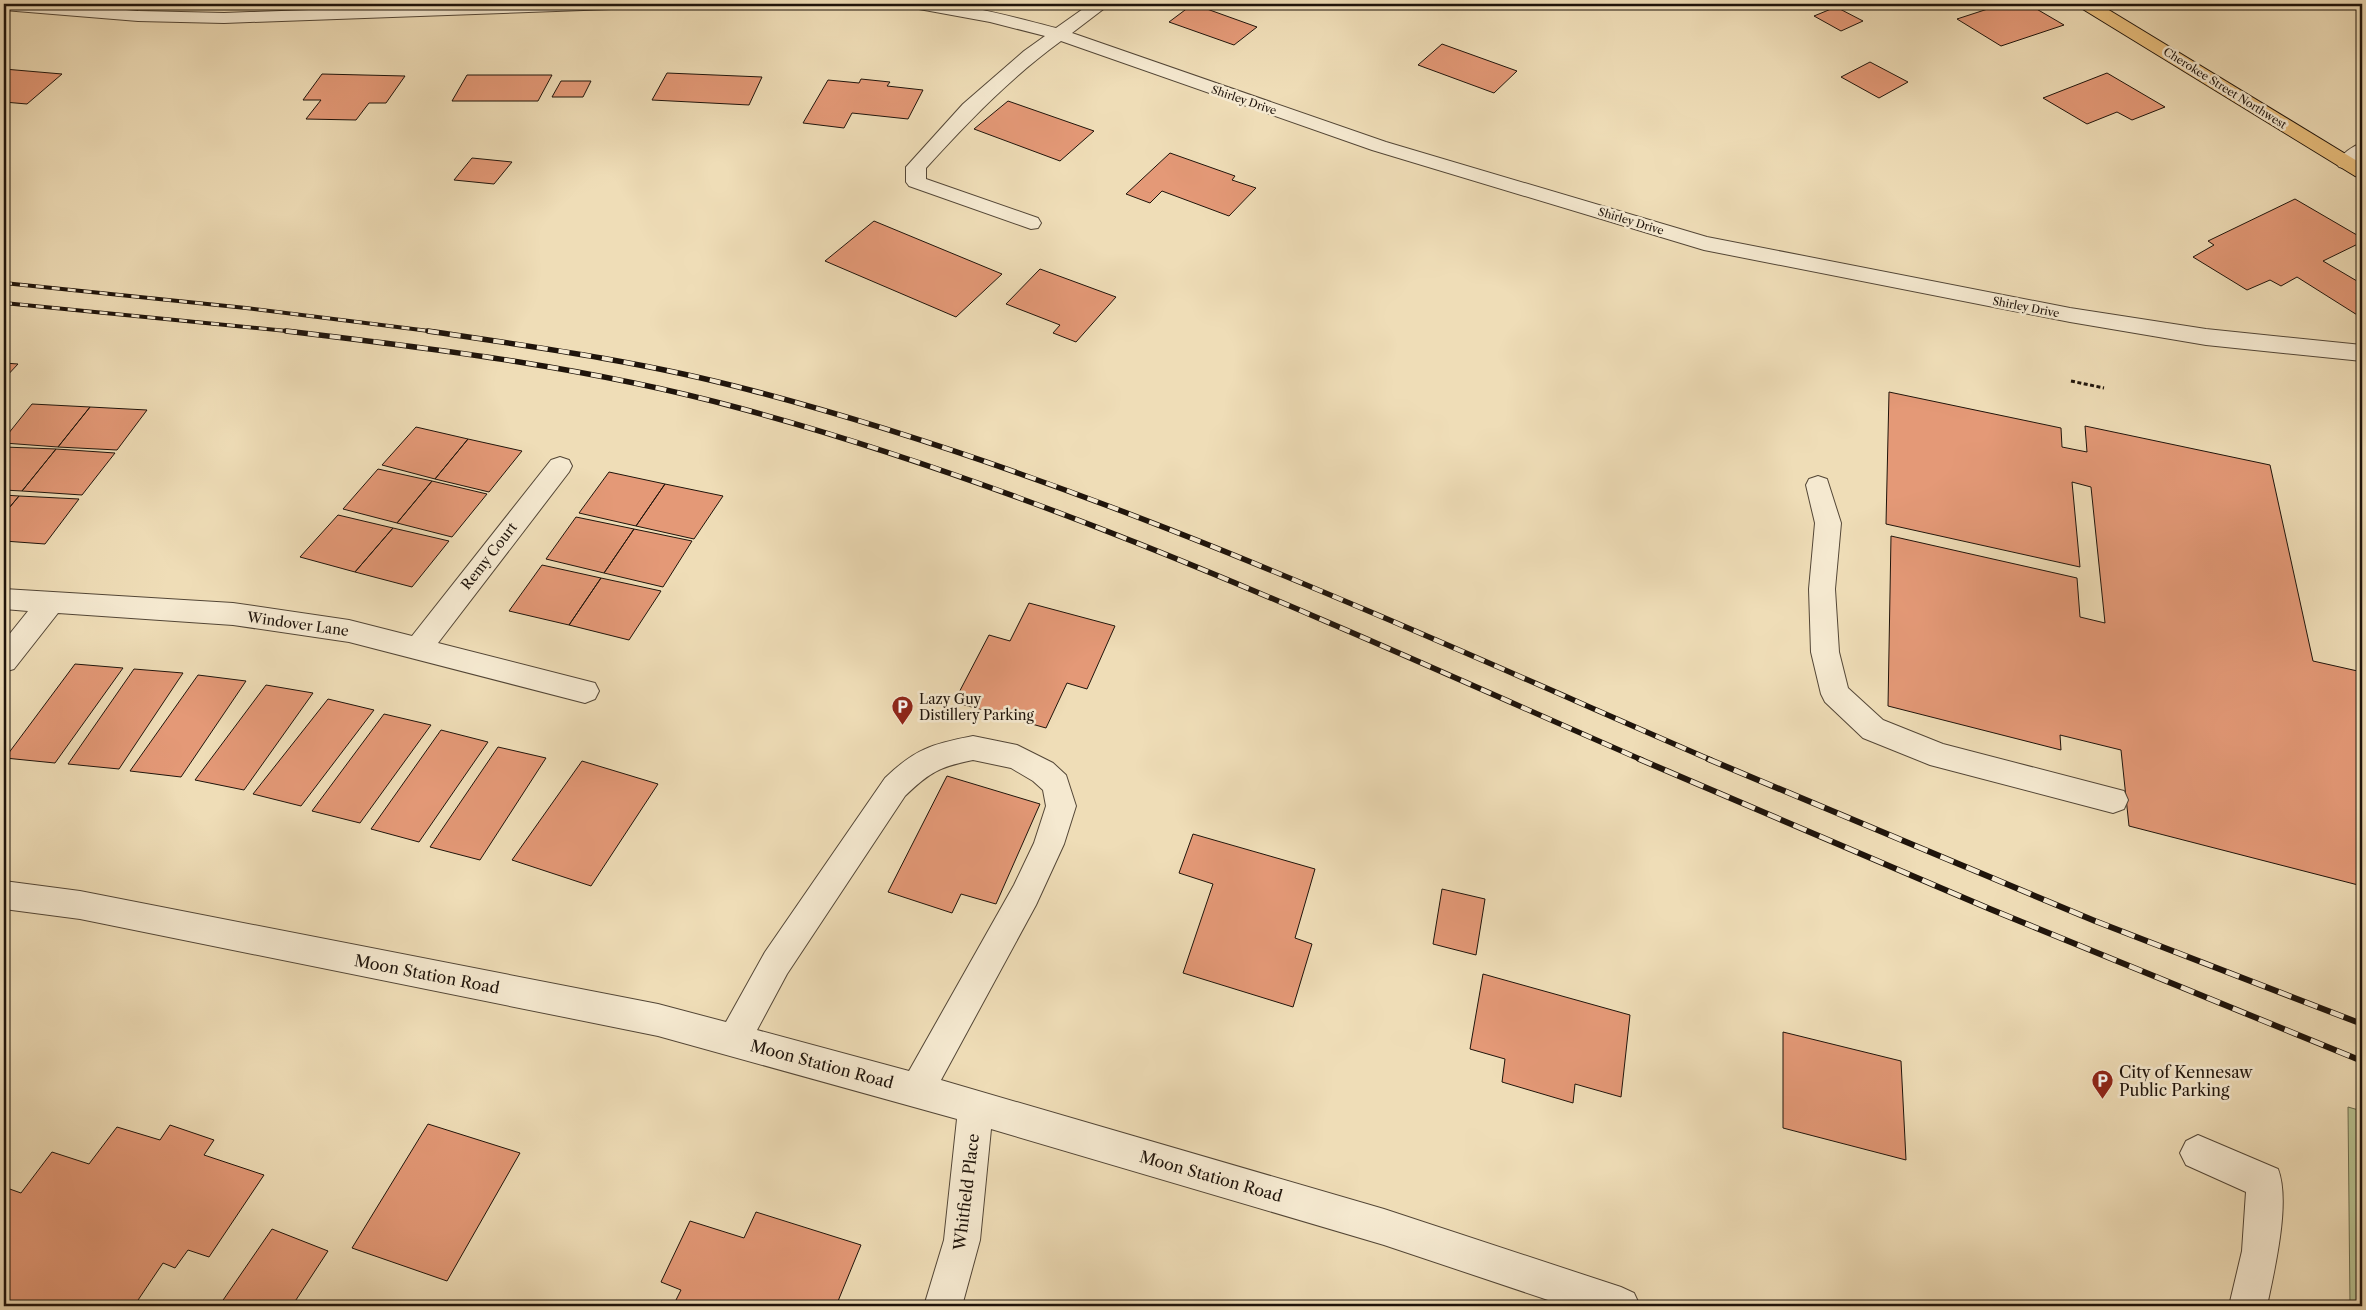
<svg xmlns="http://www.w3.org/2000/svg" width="2366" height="1310" font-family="'Libre Caslon Text',serif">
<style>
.green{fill:#b7c290;stroke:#6b6b4e}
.building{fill:#e49977;stroke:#1f140b}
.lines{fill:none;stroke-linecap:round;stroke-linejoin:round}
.minor-casing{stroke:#534636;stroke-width:2}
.major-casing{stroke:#1f140b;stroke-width:2}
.path{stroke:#1f140b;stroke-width:3;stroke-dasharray:4 2.5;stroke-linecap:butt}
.minor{fill:#f5e9d0;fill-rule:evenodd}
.major{fill:#e8be7c;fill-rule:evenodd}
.rail-far2-casing{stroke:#1f140b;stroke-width:4}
.rail-far1-casing{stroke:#1f140b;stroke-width:5.5}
.rail-casing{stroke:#1f140b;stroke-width:6}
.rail-far2{stroke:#f5e9d0;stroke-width:2.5;stroke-dasharray:8;stroke-linecap:butt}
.rail-far1{stroke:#f5e9d0;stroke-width:4;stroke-dasharray:11;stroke-linecap:butt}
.rail{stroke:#f5e9d0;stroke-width:4.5;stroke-dasharray:14;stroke-linecap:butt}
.labels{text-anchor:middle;stroke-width:5;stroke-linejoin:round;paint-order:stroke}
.far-street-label{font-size:11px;fill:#1f140b;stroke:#f5e9d0}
.street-label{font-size:14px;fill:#1f140b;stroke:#f5e9d0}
.poi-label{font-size:14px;fill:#1f140b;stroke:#f5e9d0;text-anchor:start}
.near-street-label{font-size:16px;fill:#1f140b;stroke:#f5e9d0}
.near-poi-label{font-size:16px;fill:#1f140b;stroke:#f5e9d0;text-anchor:start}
</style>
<rect width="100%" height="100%" fill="#efddb7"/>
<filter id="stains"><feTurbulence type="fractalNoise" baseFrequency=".004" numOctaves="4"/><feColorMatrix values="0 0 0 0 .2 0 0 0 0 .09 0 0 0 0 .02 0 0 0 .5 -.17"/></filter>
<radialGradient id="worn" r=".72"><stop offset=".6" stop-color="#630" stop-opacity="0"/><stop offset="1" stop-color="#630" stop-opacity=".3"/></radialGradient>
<!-- green -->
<path class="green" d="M2348,1107L2362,1111V1306H2350Z"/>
<!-- building -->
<path class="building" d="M1193,4L1257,27L1234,45L1169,22Z
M2003,4H2028L2064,25L2001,46L1957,19Z
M1836,7L1863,21L1841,31L1814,16Z
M1442,44L1517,71L1494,93L1418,65Z
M1870,62L1908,82L1879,98L1841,77Z
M4,69L62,74L27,104L4,102Z
M667,73L762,77L749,105L652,100Z
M2107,73L2165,107L2132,120L2117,112L2087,124L2043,98Z
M322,74L405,76L386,103H369L356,120L306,119L321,100H303Z
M467,75H552L538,101H452Z
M861,79L890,82L887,86L923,90L908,119L852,113L844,128L803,123L828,80L859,83Z
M561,81H591L583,97H552Z
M1008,101L1094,131L1060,161L974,129Z
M1170,153L1235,176L1232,180L1256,188L1229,216L1162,191L1150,203L1126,194Z
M472,158L512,162L494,184L454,180Z
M2295,199L2362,238V242L2323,261L2362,284V318L2297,277L2281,286L2270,280L2247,290L2193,257L2214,245L2208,241Z
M874,221L1002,274L956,317L825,261Z
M1040,269L1116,297L1076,342L1053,333L1060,325L1006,304Z
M4,363L18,364L4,379Z
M1889,392L2061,428L2062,447L2087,452L2085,426L2270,465L2313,661L2362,672V886L2129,826L2121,750L2060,735L2061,750L1888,706L1891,536L2077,578L2080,617L2105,623L2091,487L2072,482L2080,567L1886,524Z
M32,404L90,407L58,447L4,443V439Z
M90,407L147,410L117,450L58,447Z
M416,427L468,439L435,479L382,465Z
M468,439L522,451L489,492L435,479Z
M4,447L56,449L22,491L4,490Z
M56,449L115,453L82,495L22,491Z
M378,469L432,481L397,523L343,509Z
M609,472L665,484L636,526L579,513Z
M432,481L487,494L452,537L397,523Z
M665,484L723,496L694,539L636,526Z
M4,495L19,496L4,514Z
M19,496L79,499L45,544L4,541V514Z
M338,515L393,528L355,572L300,557Z
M576,517L634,529L604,573L546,559Z
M393,528L449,541L412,587L355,572Z
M634,529L692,541L663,587L604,573Z
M542,565L601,578L569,625L509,611Z
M601,578L661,591L629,640L569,625Z
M1029,603L1115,626L1087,689L1067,683L1046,728L954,702L989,635L1010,641Z
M75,664L123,668L55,763L5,758Z
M134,669L183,673L119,769L68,764Z
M198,675L246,681L181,777L130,771Z
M266,685L313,693L244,790L195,780Z
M328,699L374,710L301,806L253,794Z
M384,714L431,725L360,823L312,811Z
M441,730L488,742L419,842L371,829Z
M498,747L546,758L480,860L430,847Z
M582,761L658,784L591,886L512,860Z
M947,776L1040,804L996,904L961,894L952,913L888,892Z
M1193,834L1315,869L1295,938L1312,944L1293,1007L1183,973L1213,884L1179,873Z
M1442,889L1485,899L1476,955L1433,944Z
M1483,974L1630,1015L1621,1097L1575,1084L1573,1103L1502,1082L1505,1059L1470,1049Z
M1783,1032L1901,1061L1906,1160L1783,1128Z
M428,1124L520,1153L447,1281L352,1248Z
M170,1125L214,1140L204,1155L264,1175L209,1257L188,1250L175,1268L163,1263L134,1306H108L93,1301L89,1306H4V1187L21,1193L52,1152L89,1164L117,1127L160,1140Z
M756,1212L861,1245L836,1306H673L681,1290L661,1282L690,1221L744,1238Z
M272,1229L328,1251L292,1306H219Z"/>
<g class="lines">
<defs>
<path id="minor" d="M4,4H53L138,11L224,13L472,4H620L617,8L611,9L224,23L138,21L4,10Z
M910,4C960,1 1008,16 1056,28L1090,4H1110L1072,33L1386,142L1707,237L2070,308L2206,329L2362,345V361L2206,345L2070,322L1704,250L1372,150L1061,41C1010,78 968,122 926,168V179L1038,218L1041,223L1038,228L1031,229L909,186L906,182V167L963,104L1024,51L1045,36L990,22L919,9L913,8Z
M2362,143V159C2354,166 2350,170 2339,167L2336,163C2342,154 2352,146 2362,143Z
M560,457L569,460L572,466L569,472L438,643L595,683L599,691L595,699L585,703L349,642L233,625L58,613L14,669L4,672V641L28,611L4,609V589L233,603L349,620L412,636L551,460Z
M1818,476L1827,479L1841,523L1835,589L1839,652L1848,688L1883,720L1943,744L2124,791L2128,800L2124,809L2113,813L1930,765L1863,738L1825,702L1821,694L1811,652L1809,589L1815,523L1806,485L1809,479Z
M973,736L1017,745L1053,763L1066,775L1076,806L1064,844L1036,905L941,1080L1384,1209L1621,1287L1634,1293L1640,1306H1566L1384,1245L991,1129L980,1240L962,1306H924L944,1240L957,1119L658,1036L80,919L4,909V881L80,891L658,1004L726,1022L765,952L885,778C915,749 932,744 973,736ZM973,760L1011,768L1033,781L1043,790L1046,806L1034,843L1014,885L909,1071L757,1030L787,974L905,796C930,772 939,767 973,760Z
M2198,1135L2278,1169C2291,1202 2274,1272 2267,1306H2229L2242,1251L2246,1192L2186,1165L2180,1153L2186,1141Z"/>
<path id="major" d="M2078,4H2099L2362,164V178L2355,176L2081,8Z"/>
</defs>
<!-- minor casing -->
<use href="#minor" class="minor-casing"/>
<!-- major casing -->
<use href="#major" class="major-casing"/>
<!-- path -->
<path class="path" d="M2071,381L2104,388"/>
<!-- minor -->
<use href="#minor" class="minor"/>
<!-- major -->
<use href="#major" class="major"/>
<defs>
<path id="rail-far2" d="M4,283L246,308L437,332
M4,303L297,332"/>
<path id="rail-far1" d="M286,331C438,349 592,368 739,408C1051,492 1347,631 1642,760
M428,331C536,347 645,362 750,390C1083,477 1397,624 1711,760"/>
<path id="rail" d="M1639,759L1990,909L2362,1061
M1708,759L2095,921L2362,1024"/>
</defs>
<!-- rail-far2 casing -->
<use href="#rail-far2" class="rail-far2-casing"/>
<!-- rail-far1 casing -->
<use href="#rail-far1" class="rail-far1-casing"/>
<!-- rail casing -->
<use href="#rail" class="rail-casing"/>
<!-- rail-far2 -->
<use href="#rail-far2" class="rail-far2"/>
<!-- rail-far1 -->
<use href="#rail-far1" class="rail-far1"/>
<!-- rail -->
<use href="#rail" class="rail"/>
</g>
<!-- icons -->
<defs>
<symbol id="parking-pin" viewBox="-11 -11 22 30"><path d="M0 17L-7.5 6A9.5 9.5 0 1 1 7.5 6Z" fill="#8f2418" stroke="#f5e9d0"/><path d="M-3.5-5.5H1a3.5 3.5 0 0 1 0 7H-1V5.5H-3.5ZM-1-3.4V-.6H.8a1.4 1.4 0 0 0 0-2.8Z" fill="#fff"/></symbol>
</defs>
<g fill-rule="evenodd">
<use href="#parking-pin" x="890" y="694" width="25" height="34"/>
<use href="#parking-pin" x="2090" y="1068" width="25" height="34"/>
</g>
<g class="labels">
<!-- far-street labels -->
<g class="far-street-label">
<text transform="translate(2225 88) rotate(32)" y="4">Cherokee Street Northwest</text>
<text transform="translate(1244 100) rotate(19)" y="4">Shirley Drive</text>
<text transform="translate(1631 221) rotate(17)" y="4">Shirley Drive</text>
<text transform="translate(2026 307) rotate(11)" y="4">Shirley Drive</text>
</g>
<!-- street labels -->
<g class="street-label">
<text transform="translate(489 556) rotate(-52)" y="5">Remy Court</text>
<text transform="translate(298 624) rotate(8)" y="5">Windover Lane</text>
</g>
<!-- poi labels -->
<g class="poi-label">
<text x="919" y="704">Lazy Guy<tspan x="919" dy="16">Distillery Parking</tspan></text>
</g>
<!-- near-street labels -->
<g class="near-street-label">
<text transform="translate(427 974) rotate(11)" y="6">Moon Station Road</text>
<text transform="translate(822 1064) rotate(15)" y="6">Moon Station Road</text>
<text transform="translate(1211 1176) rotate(16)" y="6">Moon Station Road</text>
<text transform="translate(966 1192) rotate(-83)" y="6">Whitfield Place</text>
</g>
<!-- near-poi labels -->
<g class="near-poi-label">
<text x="2119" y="1078">City of Kennesaw<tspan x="2119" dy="18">Public Parking</tspan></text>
</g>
</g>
<!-- margin -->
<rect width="2366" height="1310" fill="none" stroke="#efddb7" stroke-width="20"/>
<rect x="5" y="5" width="2356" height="1300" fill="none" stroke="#1f140b" stroke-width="2.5"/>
<rect x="10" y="10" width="2346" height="1290" fill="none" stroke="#1f140b"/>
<rect width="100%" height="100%" filter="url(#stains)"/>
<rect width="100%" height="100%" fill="url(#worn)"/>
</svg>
